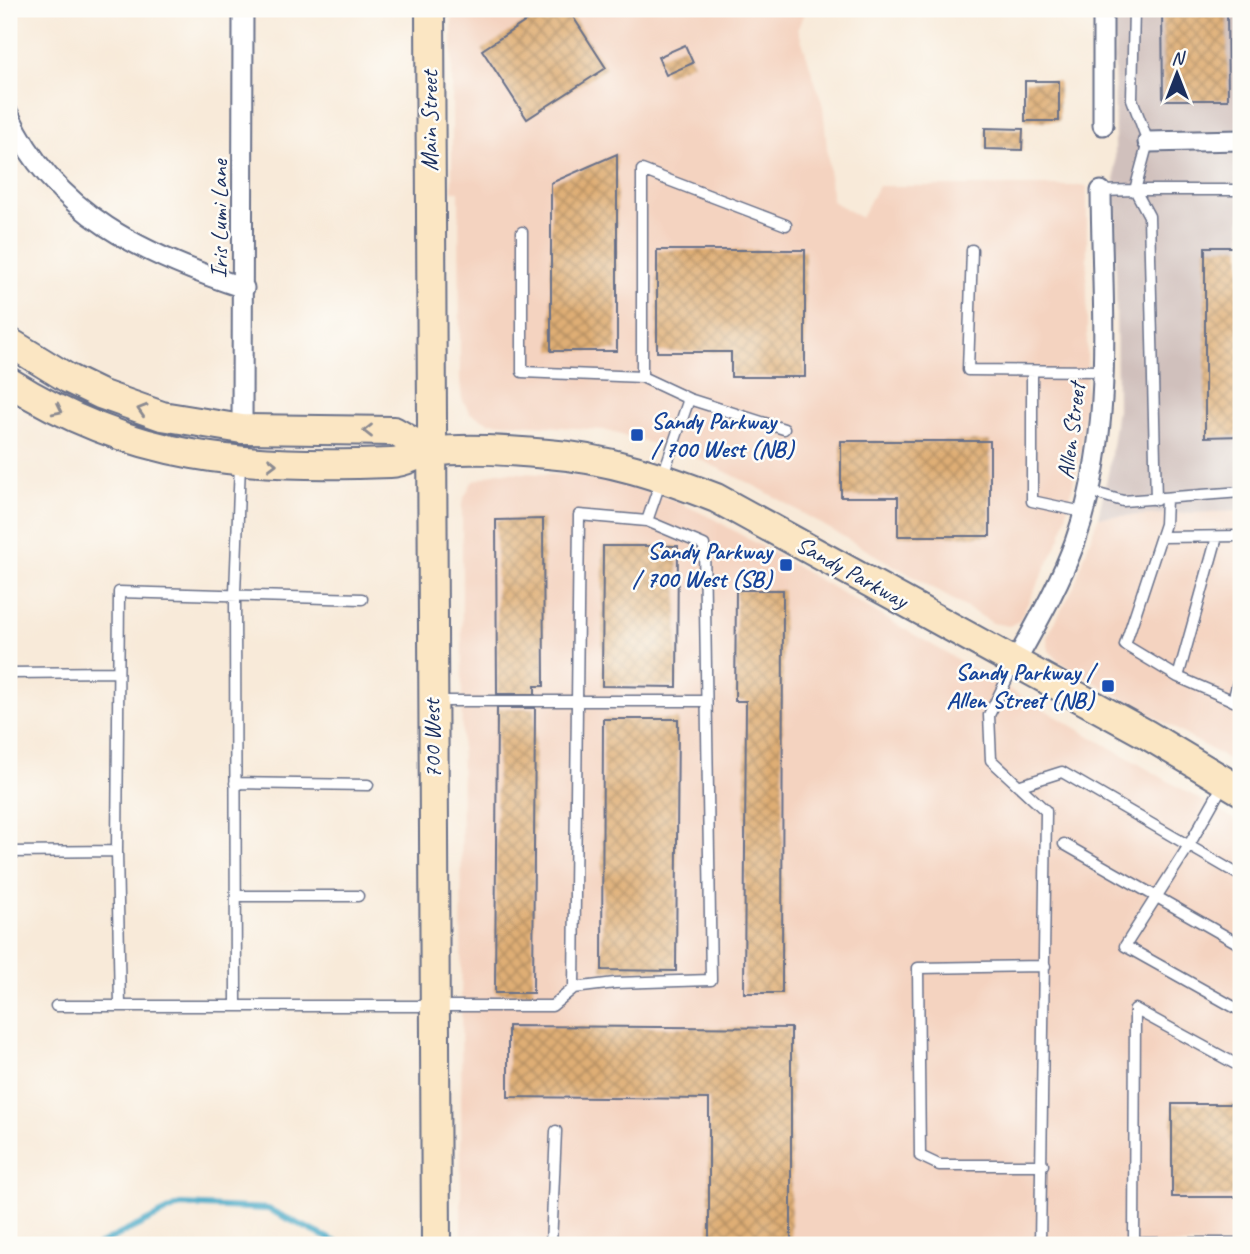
<svg xmlns="http://www.w3.org/2000/svg" width="1250" height="1254" font-family="Caveat,sans-serif">
<style>
.built{fill:#f4d3c0}
.industrial{fill:#d0c0bc}
.lines{fill:none;stroke-linecap:round;stroke-linejoin:round}
.stream{stroke:#47a9c6;stroke-width:6}
.building{fill:url(#building-cross-hatch)}
.lane-casing{stroke:#687089;stroke-width:13}
.street-casing{stroke:#687089;stroke-width:23}
.secondary-casing{stroke:#687089;stroke-width:32}
.lane{stroke:#fff;stroke-width:10}
.street{stroke:#fff;stroke-width:19}
.secondary{stroke:#fbe6c3;stroke-width:28}
.oneway{stroke:#8b8a90}
.transit-dot{fill:#1a4fb4;stroke:#fdfcf7;stroke-width:2.5}
.labels{text-anchor:middle;stroke-width:5;stroke-linejoin:round;paint-order:stroke}
.street-label{font-size:24px;fill:#1b2f5e;stroke:#fdfcf7}
.transit-label{font-size:24px;font-weight:bold;fill:#164399;stroke:#fdfcf7;text-anchor:end}
</style>
<defs>
<pattern id="building-cross-hatch" width="8" height="8" patternUnits="userSpaceOnUse" patternTransform="scale(1.75)"><rect width="8" height="8" fill="#dfae74"/><path d="M0 0l8 8M0 8l8-8" fill="none" stroke="#b48e62"/></pattern>
</defs>
<rect width="100%" height="100%" fill="#fdfcf7"/>
<filter id="ink" filterUnits="userSpaceOnUse"><feTurbulence type="fractalNoise" baseFrequency=".0143" numOctaves="2"/><feDisplacementMap in="SourceGraphic" scale="14" xChannelSelector="R" yChannelSelector="G"/><feConvolveMatrix kernelMatrix="1 2 1 2 8 2 1 2 1" color-interpolation-filters="sRGB"/></filter>
<filter id="wash" filterUnits="userSpaceOnUse"><feTurbulence type="fractalNoise" baseFrequency=".00686" numOctaves="4" result="noise"/><feDisplacementMap in="SourceGraphic" scale="28" xChannelSelector="R" yChannelSelector="G"/><feGaussianBlur stdDeviation="1.57" result="paint"/><feColorMatrix in="noise" values="0 0 0 0 0 0 0 0 0 0 0 0 0 0 0 0 0 1.4 0 .05"/><feComposite in="paint" operator="in"/></filter>
<g filter="url(#wash)">
<rect width="100%" height="100%" fill="#f8ead9"/>
<!-- built -->
<path class="built" d="M452,9H805L798,29L823,106L832,201L861,218L878,186H1087V367L1081,450L1061,537L1019,621L1009,626L993,623L759,488L689,454L604,430L488,422L470,413L462,399L460,381L459,191H452Z
M497,472L582,476L628,485L673,500L712,518L1241,823V1245H461L462,502L472,482Z
M1241,511V767L1060,662L1049,651L1047,637L1074,586L1098,517Z"/>
<!-- industrial -->
<path class="industrial" d="M1114,9H1241V511L1098,517L1109,469L1117,409Z"/>
<g class="lines">
<!-- stream -->
<path class="stream" d="M98,1245L180,1205L268,1209L342,1245"/>
</g>
<g id="blocks">
<!-- building -->
<path class="building" d="M534,9H568L606,68L527,119L482,50L537,14Z
M1162,9H1227L1228,100H1163Z
M685,45L693,63L666,75L658,57Z
M1025,81H1059V121H1025Z
M985,128L1023,129L1022,150L985,149Z
M617,154V351H551V183Z
M1205,247H1241V436L1205,437Z
M657,250H805V377H731V352H657Z
M841,441H990V536H898V497H841Z
M543,519L544,686H535V694H497L496,520Z
M603,546H678L677,687L602,686Z
M736,590H783L782,993H744L746,701H735Z
M497,708H535L533,993H495Z
M603,719H678L676,971L602,970Z
M508,1026L791,1028V1245H709V1099L508,1097Z
M1172,1104H1241V1197H1172Z"/>
</g>
</g>
<g filter="url(#ink)">
<use href="#blocks" fill-opacity="0" stroke="#687089" stroke-width="2"/>
<g class="lines">
<defs>
<path id="lane" d="M1101,191L1135,190L1148,142L1132,99L1134,9
M522,232V372L642,377L689,399
M972,250L968,370L1103,371
M1032,371V501L1083,512
M642,377V170L786,225
M1088,491L1123,501L1241,492
M1166,499L1165,524L1125,645L1178,677L1241,704
M1156,500L1149,216L1135,190H1241
M647,521L689,399L784,429
M1161,537L1241,536
M362,599L119,592L117,851L120,1006H552L574,988L615,983L711,980L704,545L647,521L579,515L574,988
M1015,663L989,715L991,760L1046,811L1040,1245
M9,673L117,672
M1178,677L1217,537
M436,701H706
M1233,701L1241,670
M235,783L368,785
M1224,783L1188,847L1125,946L1241,1011
M1021,785L1062,772L1241,876
M1064,844L1241,945
M9,852L117,851
M236,896H358
M236,1005L235,593L240,464
M56,1006H120
M1241,1067L1135,1009L1134,1243H1241
M1043,1165H939L920,1156L918,968L1045,966
M551,1245L556,1131"/>
<path id="street" d="M1103,9V125
M9,115C54,214 146,256 244,288
M1148,142L1241,140
M242,429L243,9
M1016,661C1037,623 1060,583 1075,542C1115,430 1102,307 1101,191"/>
<path id="secondary" d="M430,9L436,1245
M9,342L69,379L100,394L162,416L242,429L394,431L430,452
M9,382C134,461 246,468 391,463C405,463 417,453 431,452C468,447 511,451 548,454C607,458 662,477 716,498L1146,734L1241,791"/>
</defs>
<!-- lane casing -->
<use href="#lane" class="lane-casing"/>
<!-- street casing -->
<use href="#street" class="street-casing"/>
<!-- secondary casing -->
<use href="#secondary" class="secondary-casing"/>
<!-- lane -->
<use href="#lane" class="lane"/>
<!-- street -->
<use href="#street" class="street"/>
<!-- secondary -->
<use href="#secondary" class="secondary"/>
</g>
<!-- one-way arrows -->
<defs><path id="oneway-chevron" d="M-2-3.5L2.5 0L-2 3.5" fill="none" stroke-width="1.6" stroke-linecap="round" stroke-linejoin="round" transform="scale(1.75)"/></defs>
<g class="oneway">
<use href="#oneway-chevron" transform="translate(58 410) rotate(26)"/>
<use href="#oneway-chevron" transform="translate(142 410) rotate(-163)"/>
<use href="#oneway-chevron" transform="translate(368 431) rotate(180)"/>
<use href="#oneway-chevron" transform="translate(272 464) rotate(1)"/>
</g>
</g>
<!-- markers -->
<g class="transit-dot">
<rect x="630" y="428" width="14" height="14" rx="3.5"/>
<rect x="779" y="558" width="14" height="14" rx="3.5"/>
<rect x="1101" y="679" width="14" height="14" rx="3.5"/>
</g>
<g class="labels">
<!-- street labels -->
<g class="street-label">
<text transform="translate(429 121) rotate(-90)" y="8">Main Street</text>
<text transform="translate(219 219) rotate(-90)" y="8">Iris Lumi Lane</text>
<text transform="translate(1071 431) rotate(-83)" y="8">Allen Street</text>
<text transform="translate(852 572) rotate(29)" y="8">Sandy Parkway</text>
<text transform="translate(432 739) rotate(-91)" y="8">700 West</text>
</g>
<!-- transit labels -->
<g class="transit-label">
<text x="651" y="429" text-anchor="start">Sandy Parkway<tspan x="651" dy="28">/ 700 West (NB)</tspan></text>
<text x="772" y="559">Sandy Parkway<tspan x="772" dy="28">/ 700 West (SB)</tspan></text>
<text x="1094" y="680">Sandy Parkway /<tspan x="1094" dy="28">Allen Street (NB)</tspan></text>
</g>
</g>
<!-- margin -->
<rect width="1250" height="1254" fill="none" stroke="#fdfcf7" stroke-width="35"/>
<!-- north arrow -->
<g transform="translate(1177 74)" stroke="#fdfcf7" stroke-width="5" paint-order="stroke">
<path d="M0-5L12 26L0 18L-12 26Z" fill="#1b2f5e"/>
<text y="-10" font-size="19" font-weight="bold" text-anchor="middle" fill="#1b2f5e">N</text>
</g>
</svg>
